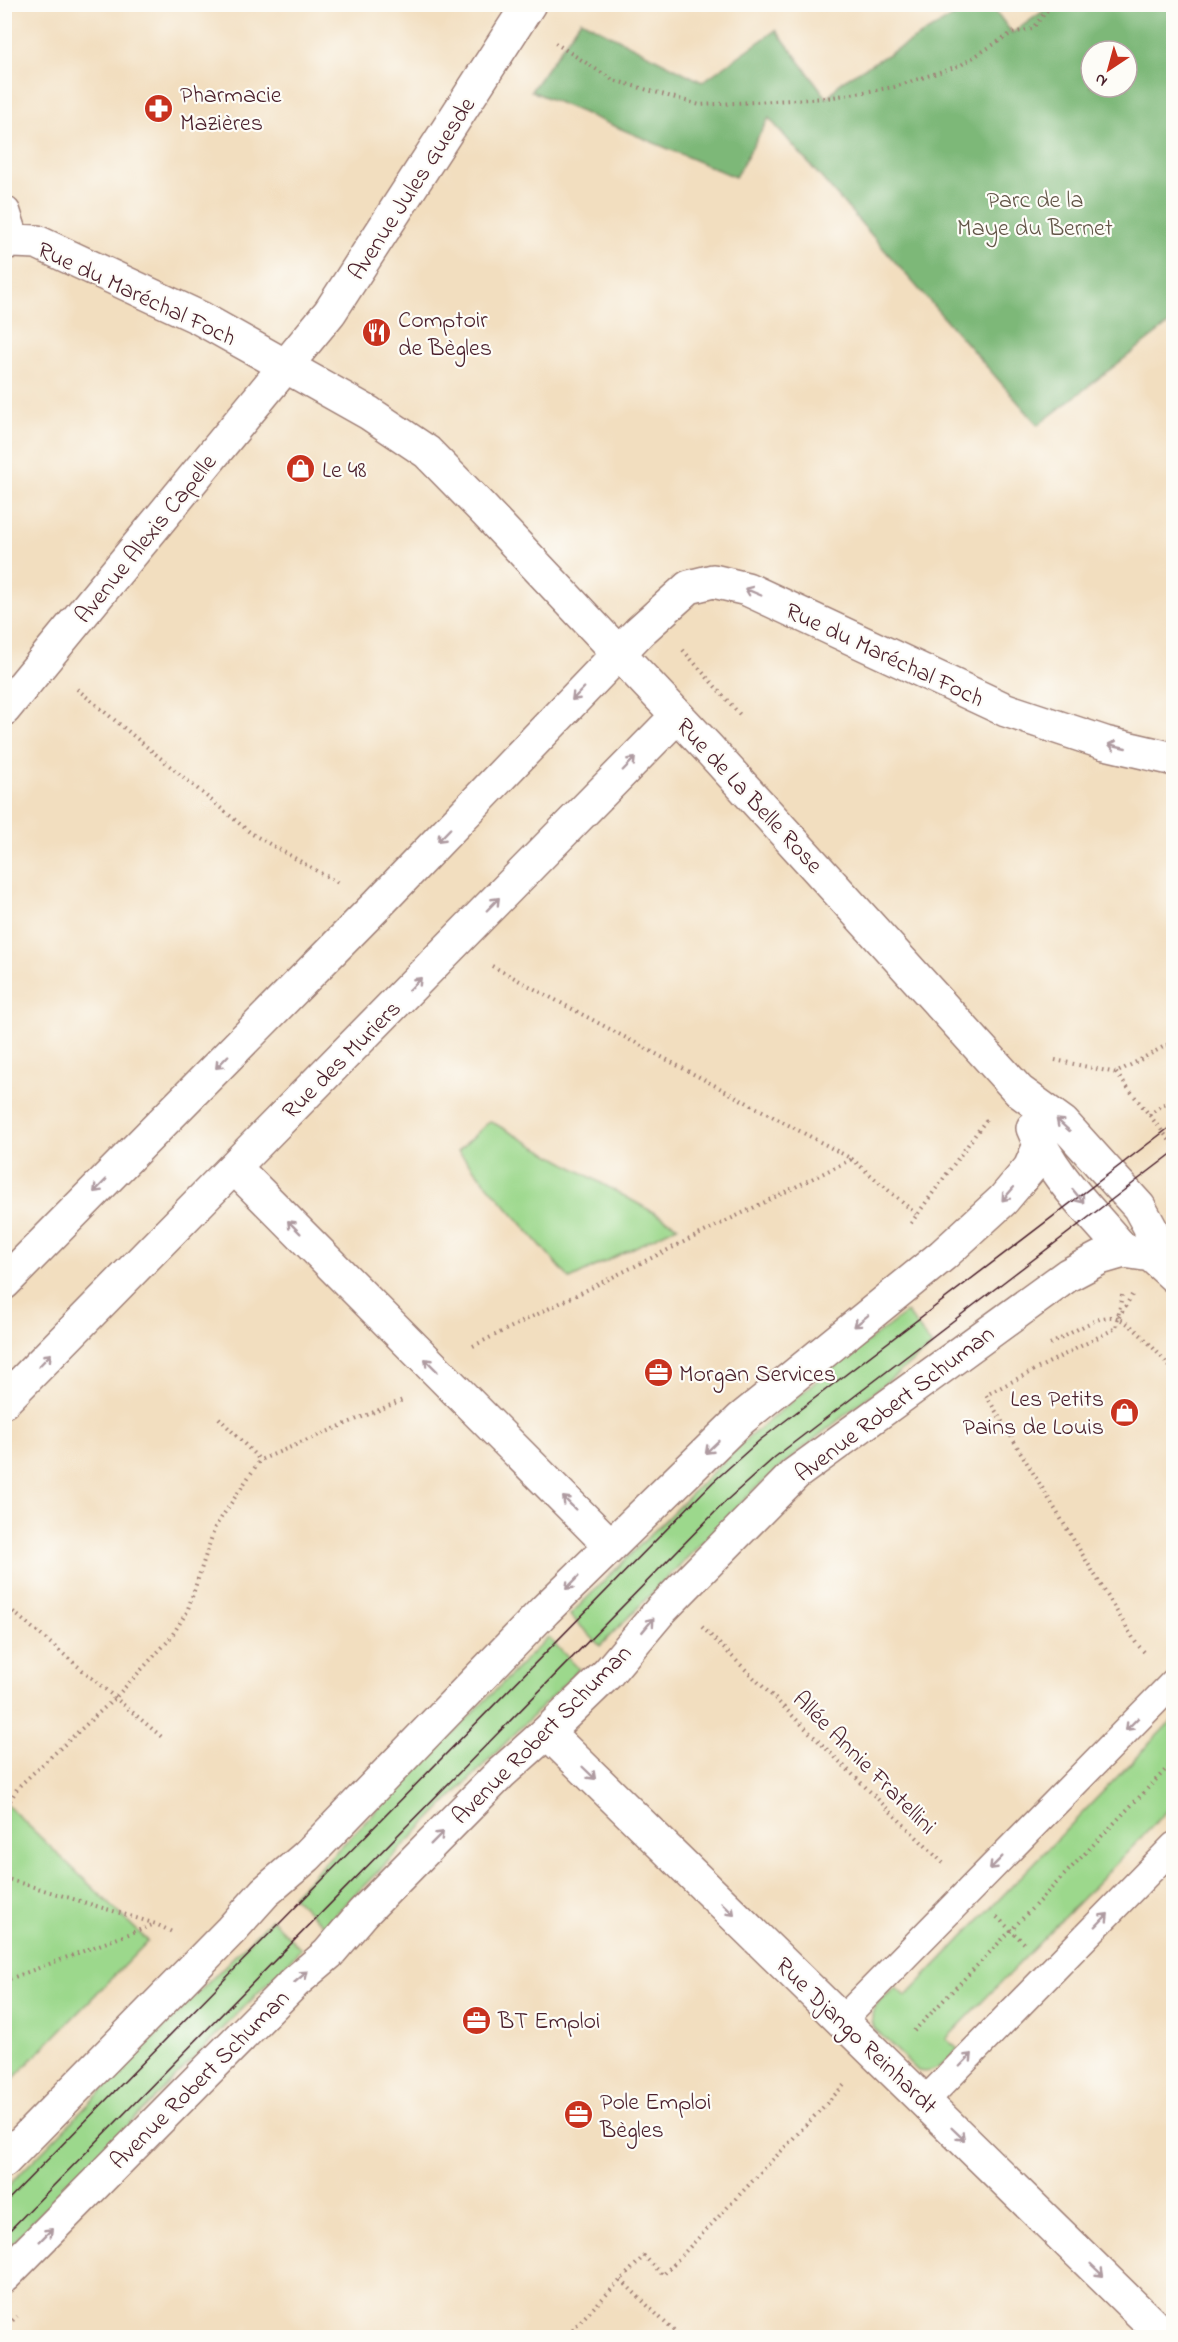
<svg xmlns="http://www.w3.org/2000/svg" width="1178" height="2342" font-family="'Indie Flower',sans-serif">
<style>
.green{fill:#9cd88c;stroke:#737c5c;stroke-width:1.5}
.forest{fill:#7db878;stroke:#646c52;stroke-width:1.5;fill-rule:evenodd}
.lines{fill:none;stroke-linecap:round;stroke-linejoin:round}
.service-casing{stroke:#9e7e75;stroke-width:30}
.minor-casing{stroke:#9e7e75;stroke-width:36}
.tertiary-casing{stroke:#9e7e75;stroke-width:36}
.path{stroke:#9e7e75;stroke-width:4;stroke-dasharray:1.5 4.5;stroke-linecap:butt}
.service{stroke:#fff;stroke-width:27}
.minor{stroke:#fff;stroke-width:33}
.tertiary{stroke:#fff;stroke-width:33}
.tram{stroke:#4a1f2b;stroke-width:1.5}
.oneway{stroke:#ae9aa0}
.labels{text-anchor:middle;stroke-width:4.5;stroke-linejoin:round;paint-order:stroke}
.poi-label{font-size:24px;fill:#4a1f2b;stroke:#fdfcf7;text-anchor:start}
.street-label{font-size:24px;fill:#4a1f2b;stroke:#fdfcf7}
.park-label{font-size:24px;fill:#635648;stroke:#fdfcf7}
</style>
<rect width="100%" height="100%" fill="#fdfcf7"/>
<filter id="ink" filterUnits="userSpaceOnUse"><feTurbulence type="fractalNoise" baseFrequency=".0167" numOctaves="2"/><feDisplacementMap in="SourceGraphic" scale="12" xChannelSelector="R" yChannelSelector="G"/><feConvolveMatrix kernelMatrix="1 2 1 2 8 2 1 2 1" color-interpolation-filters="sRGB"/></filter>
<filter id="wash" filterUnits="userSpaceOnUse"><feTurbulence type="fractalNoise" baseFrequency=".008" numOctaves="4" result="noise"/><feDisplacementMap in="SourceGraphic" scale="24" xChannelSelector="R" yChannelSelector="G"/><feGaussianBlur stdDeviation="1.35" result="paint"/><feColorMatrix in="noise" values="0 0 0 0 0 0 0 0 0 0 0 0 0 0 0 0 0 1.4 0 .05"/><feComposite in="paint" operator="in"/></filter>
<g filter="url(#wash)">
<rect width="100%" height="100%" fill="#f2debf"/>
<!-- green -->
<path class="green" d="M490,1121L678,1226L570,1279L458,1151Z
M907,1312L932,1346L797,1453L754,1490L600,1646L570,1615L742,1443L825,1374Z
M548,1637L579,1669L324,1926L292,1896Z
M1173,1719V1805L946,2039L958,2049C946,2061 936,2075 918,2071L874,2028C867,2006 880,2001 895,1988L906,1996Z
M5,1803L148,1941L5,2087H4Z
M271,1919L301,1949L5,2251V2189Z"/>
<!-- forest -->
<path class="forest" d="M973,5H991L1012,33L1052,5H1173V321L1038,425L769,118L735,177L531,91L581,20L702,82L776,30L827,98L842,81ZM1091,51H1127V87H1091Z"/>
</g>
<g filter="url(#ink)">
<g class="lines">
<defs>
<path id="service" d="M842,2020L1174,1682
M925,2101L1174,1846"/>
<path id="minor" d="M4,213L13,241
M4,243L13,241L37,242L200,318L369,413L427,452L480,506L708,748L1019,1091L1063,1123L1139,1207L1151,1229V1255
M1033,1128C1051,1175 1092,1212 1124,1251L1151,1255L1174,1276
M234,1167L610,1545
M4,1283L377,905L639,632L689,587L713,581L747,589L1006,710L1105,743L1174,759
M4,1401L677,716
M547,1732L1166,2338
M4,2161L231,1930L265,1892L307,1856L545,1610L741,1419L943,1255L1003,1200L1030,1168L1040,1145
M4,2276L295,1982L328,1954L363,1913L501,1773L547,1732L608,1673L661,1610L795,1474L1068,1275L1100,1258L1124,1251"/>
<path id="tertiary" d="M4,709L330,312L529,4"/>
</defs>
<!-- service casing -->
<use href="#service" class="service-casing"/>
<!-- minor casing -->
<use href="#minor" class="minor-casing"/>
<!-- tertiary casing -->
<use href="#tertiary" class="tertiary-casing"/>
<!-- path -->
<path class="path" d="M555,43L613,80L700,105L827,98L894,87L961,65L1012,33L1032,29L1052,4
M683,650L742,717
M77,689L252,834L340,884
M492,966L852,1159L916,1214
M1055,1060L1116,1073L1174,1041
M1116,1073L1174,1146
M1149,1115L1174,1097
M911,1223L986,1120
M1122,1295L1116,1328L986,1395L1136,1643L1146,1654
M1119,1317L1132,1295
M1050,1344C1066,1337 1094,1317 1110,1317C1130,1316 1160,1357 1174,1371
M473,1346L852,1159
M219,1418L260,1460
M4,1604L163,1738
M702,1627L943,1863
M4,1811L18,1787L115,1698L169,1640L187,1612L215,1527L260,1460L405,1399
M4,1878L156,1924L172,1932
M997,1917L1024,1943
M4,1981L155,1924
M914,2031L1174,1761
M621,2280L681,2338
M4,2329L17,2316
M564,2338L644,2256L663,2275L846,2083"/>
<!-- service -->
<use href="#service" class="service"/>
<!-- minor -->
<use href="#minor" class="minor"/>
<!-- tertiary -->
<use href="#tertiary" class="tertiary"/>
<!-- tram -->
<path class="tram" d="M4,2204L713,1482L760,1440L1174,1124
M4,2236L727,1500L775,1457L1174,1152"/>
</g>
<!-- one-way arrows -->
<defs><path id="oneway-shaft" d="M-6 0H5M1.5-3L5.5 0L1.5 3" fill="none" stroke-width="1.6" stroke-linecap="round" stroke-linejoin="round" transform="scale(1.5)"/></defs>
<g class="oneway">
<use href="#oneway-shaft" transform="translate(753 592) rotate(-157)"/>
<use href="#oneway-shaft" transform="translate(578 694) rotate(134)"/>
<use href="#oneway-shaft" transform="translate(1117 746) rotate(-167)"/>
<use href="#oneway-shaft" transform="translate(629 764) rotate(-46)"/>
<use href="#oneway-shaft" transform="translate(444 835) rotate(134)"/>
<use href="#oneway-shaft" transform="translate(493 904) rotate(-46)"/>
<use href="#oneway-shaft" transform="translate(415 984) rotate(-46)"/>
<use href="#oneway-shaft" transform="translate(222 1062) rotate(134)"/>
<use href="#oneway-shaft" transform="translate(1063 1125) rotate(-138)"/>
<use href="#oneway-shaft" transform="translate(100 1186) rotate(134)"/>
<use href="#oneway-shaft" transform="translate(1008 1194) rotate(131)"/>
<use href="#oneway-shaft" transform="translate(1078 1196) rotate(51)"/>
<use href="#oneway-shaft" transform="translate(294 1227) rotate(-135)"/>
<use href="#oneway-shaft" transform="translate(861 1321) rotate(141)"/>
<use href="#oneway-shaft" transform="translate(45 1360) rotate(-46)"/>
<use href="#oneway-shaft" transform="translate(431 1365) rotate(-135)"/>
<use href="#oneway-shaft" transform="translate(712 1447) rotate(136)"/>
<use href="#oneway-shaft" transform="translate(569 1503) rotate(-135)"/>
<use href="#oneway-shaft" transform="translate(572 1583) rotate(135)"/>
<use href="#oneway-shaft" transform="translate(648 1625) rotate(-50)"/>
<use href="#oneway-shaft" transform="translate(1132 1724) rotate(135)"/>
<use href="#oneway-shaft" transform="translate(589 1773) rotate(44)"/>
<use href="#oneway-shaft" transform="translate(437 1838) rotate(-45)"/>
<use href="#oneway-shaft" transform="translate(996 1863) rotate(135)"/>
<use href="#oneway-shaft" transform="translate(728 1909) rotate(44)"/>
<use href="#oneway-shaft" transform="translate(1102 1920) rotate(-46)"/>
<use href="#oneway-shaft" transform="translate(301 1977) rotate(-40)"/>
<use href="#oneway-shaft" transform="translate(966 2060) rotate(-46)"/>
<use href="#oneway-shaft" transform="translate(958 2134) rotate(44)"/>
<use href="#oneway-shaft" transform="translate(46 2235) rotate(-45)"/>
<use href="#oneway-shaft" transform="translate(1097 2270) rotate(44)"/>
</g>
</g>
<!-- icons -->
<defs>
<symbol id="pharmacy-disc" viewBox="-11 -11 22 22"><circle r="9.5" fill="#c8321e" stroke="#fdfcf7"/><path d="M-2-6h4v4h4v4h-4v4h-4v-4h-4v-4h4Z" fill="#fff"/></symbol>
<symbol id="restaurant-disc" viewBox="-11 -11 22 22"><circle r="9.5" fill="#c8321e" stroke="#fdfcf7"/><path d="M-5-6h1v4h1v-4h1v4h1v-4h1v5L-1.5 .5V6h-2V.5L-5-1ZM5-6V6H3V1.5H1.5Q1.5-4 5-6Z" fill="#fff"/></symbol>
<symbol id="shop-disc" viewBox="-11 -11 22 22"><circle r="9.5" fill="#c8321e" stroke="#fdfcf7"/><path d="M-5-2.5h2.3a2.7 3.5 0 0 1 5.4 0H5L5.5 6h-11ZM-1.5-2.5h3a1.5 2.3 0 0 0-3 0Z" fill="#fff"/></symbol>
<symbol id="office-disc" viewBox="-11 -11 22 22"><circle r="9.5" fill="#c8321e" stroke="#fdfcf7"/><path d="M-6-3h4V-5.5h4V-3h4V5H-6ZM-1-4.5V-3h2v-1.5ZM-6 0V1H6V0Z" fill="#fff"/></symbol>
</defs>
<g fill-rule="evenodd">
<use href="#pharmacy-disc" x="142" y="92" width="33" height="33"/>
<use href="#restaurant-disc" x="360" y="316" width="33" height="33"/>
<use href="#shop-disc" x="284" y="452" width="33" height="33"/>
<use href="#office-disc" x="642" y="1356" width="33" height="33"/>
<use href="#shop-disc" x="1108" y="1396" width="33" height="33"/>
<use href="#office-disc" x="460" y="2004" width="33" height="33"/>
<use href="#office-disc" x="562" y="2098" width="33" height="33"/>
</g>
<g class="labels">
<!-- poi labels -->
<g class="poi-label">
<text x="180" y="102">Pharmacie<tspan x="180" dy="28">Mazières</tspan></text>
<text x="398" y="327">Comptoir<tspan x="398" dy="28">de Bègles</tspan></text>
<text x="322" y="477">Le 48</text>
<text x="679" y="1381">Morgan Services</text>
<text x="1104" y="1406" text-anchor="end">Les Petits<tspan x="1104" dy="28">Pains de Louis</tspan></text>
<text x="498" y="2028">BT Emploi</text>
<text x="600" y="2109">Pole Emploi<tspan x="600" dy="28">Bègles</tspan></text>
</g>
<!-- street labels -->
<g class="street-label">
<text transform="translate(411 188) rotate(-57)" y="8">Avenue Jules Guesde</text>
<text transform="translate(137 293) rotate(25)" y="8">Rue du Maréchal Foch</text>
<text transform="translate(145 538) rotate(-51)" y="8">Avenue Alexis Capelle</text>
<text transform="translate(885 654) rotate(25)" y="8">Rue du Maréchal Foch</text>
<text transform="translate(750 795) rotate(47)" y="8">Rue de La Belle Rose</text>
<text transform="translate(341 1059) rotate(-45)" y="8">Rue des Muriers</text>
<text transform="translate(894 1403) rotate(-37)" y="8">Avenue Robert Schuman</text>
<text transform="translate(541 1734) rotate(-45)" y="8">Avenue Robert Schuman</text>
<text transform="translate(865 1762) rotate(45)" y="8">Allée Annie Fratellini</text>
<text transform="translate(857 2035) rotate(44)" y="8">Rue Django Reinhardt</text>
<text transform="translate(199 2079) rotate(-45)" y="8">Avenue Robert Schuman</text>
</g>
<!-- park labels -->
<g class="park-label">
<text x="1035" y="207">Parc de la<tspan x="1035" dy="28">Maye du Bernet</tspan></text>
</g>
</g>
<!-- margin -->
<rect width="1178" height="2342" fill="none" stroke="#fdfcf7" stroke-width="24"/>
<!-- north arrow -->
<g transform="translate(1109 69) rotate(216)"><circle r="28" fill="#fdfcf7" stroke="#b5a4a5" stroke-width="1.5"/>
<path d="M0-4.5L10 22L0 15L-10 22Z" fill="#c8321e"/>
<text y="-9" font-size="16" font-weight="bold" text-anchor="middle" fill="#4a1f2b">N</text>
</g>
</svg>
